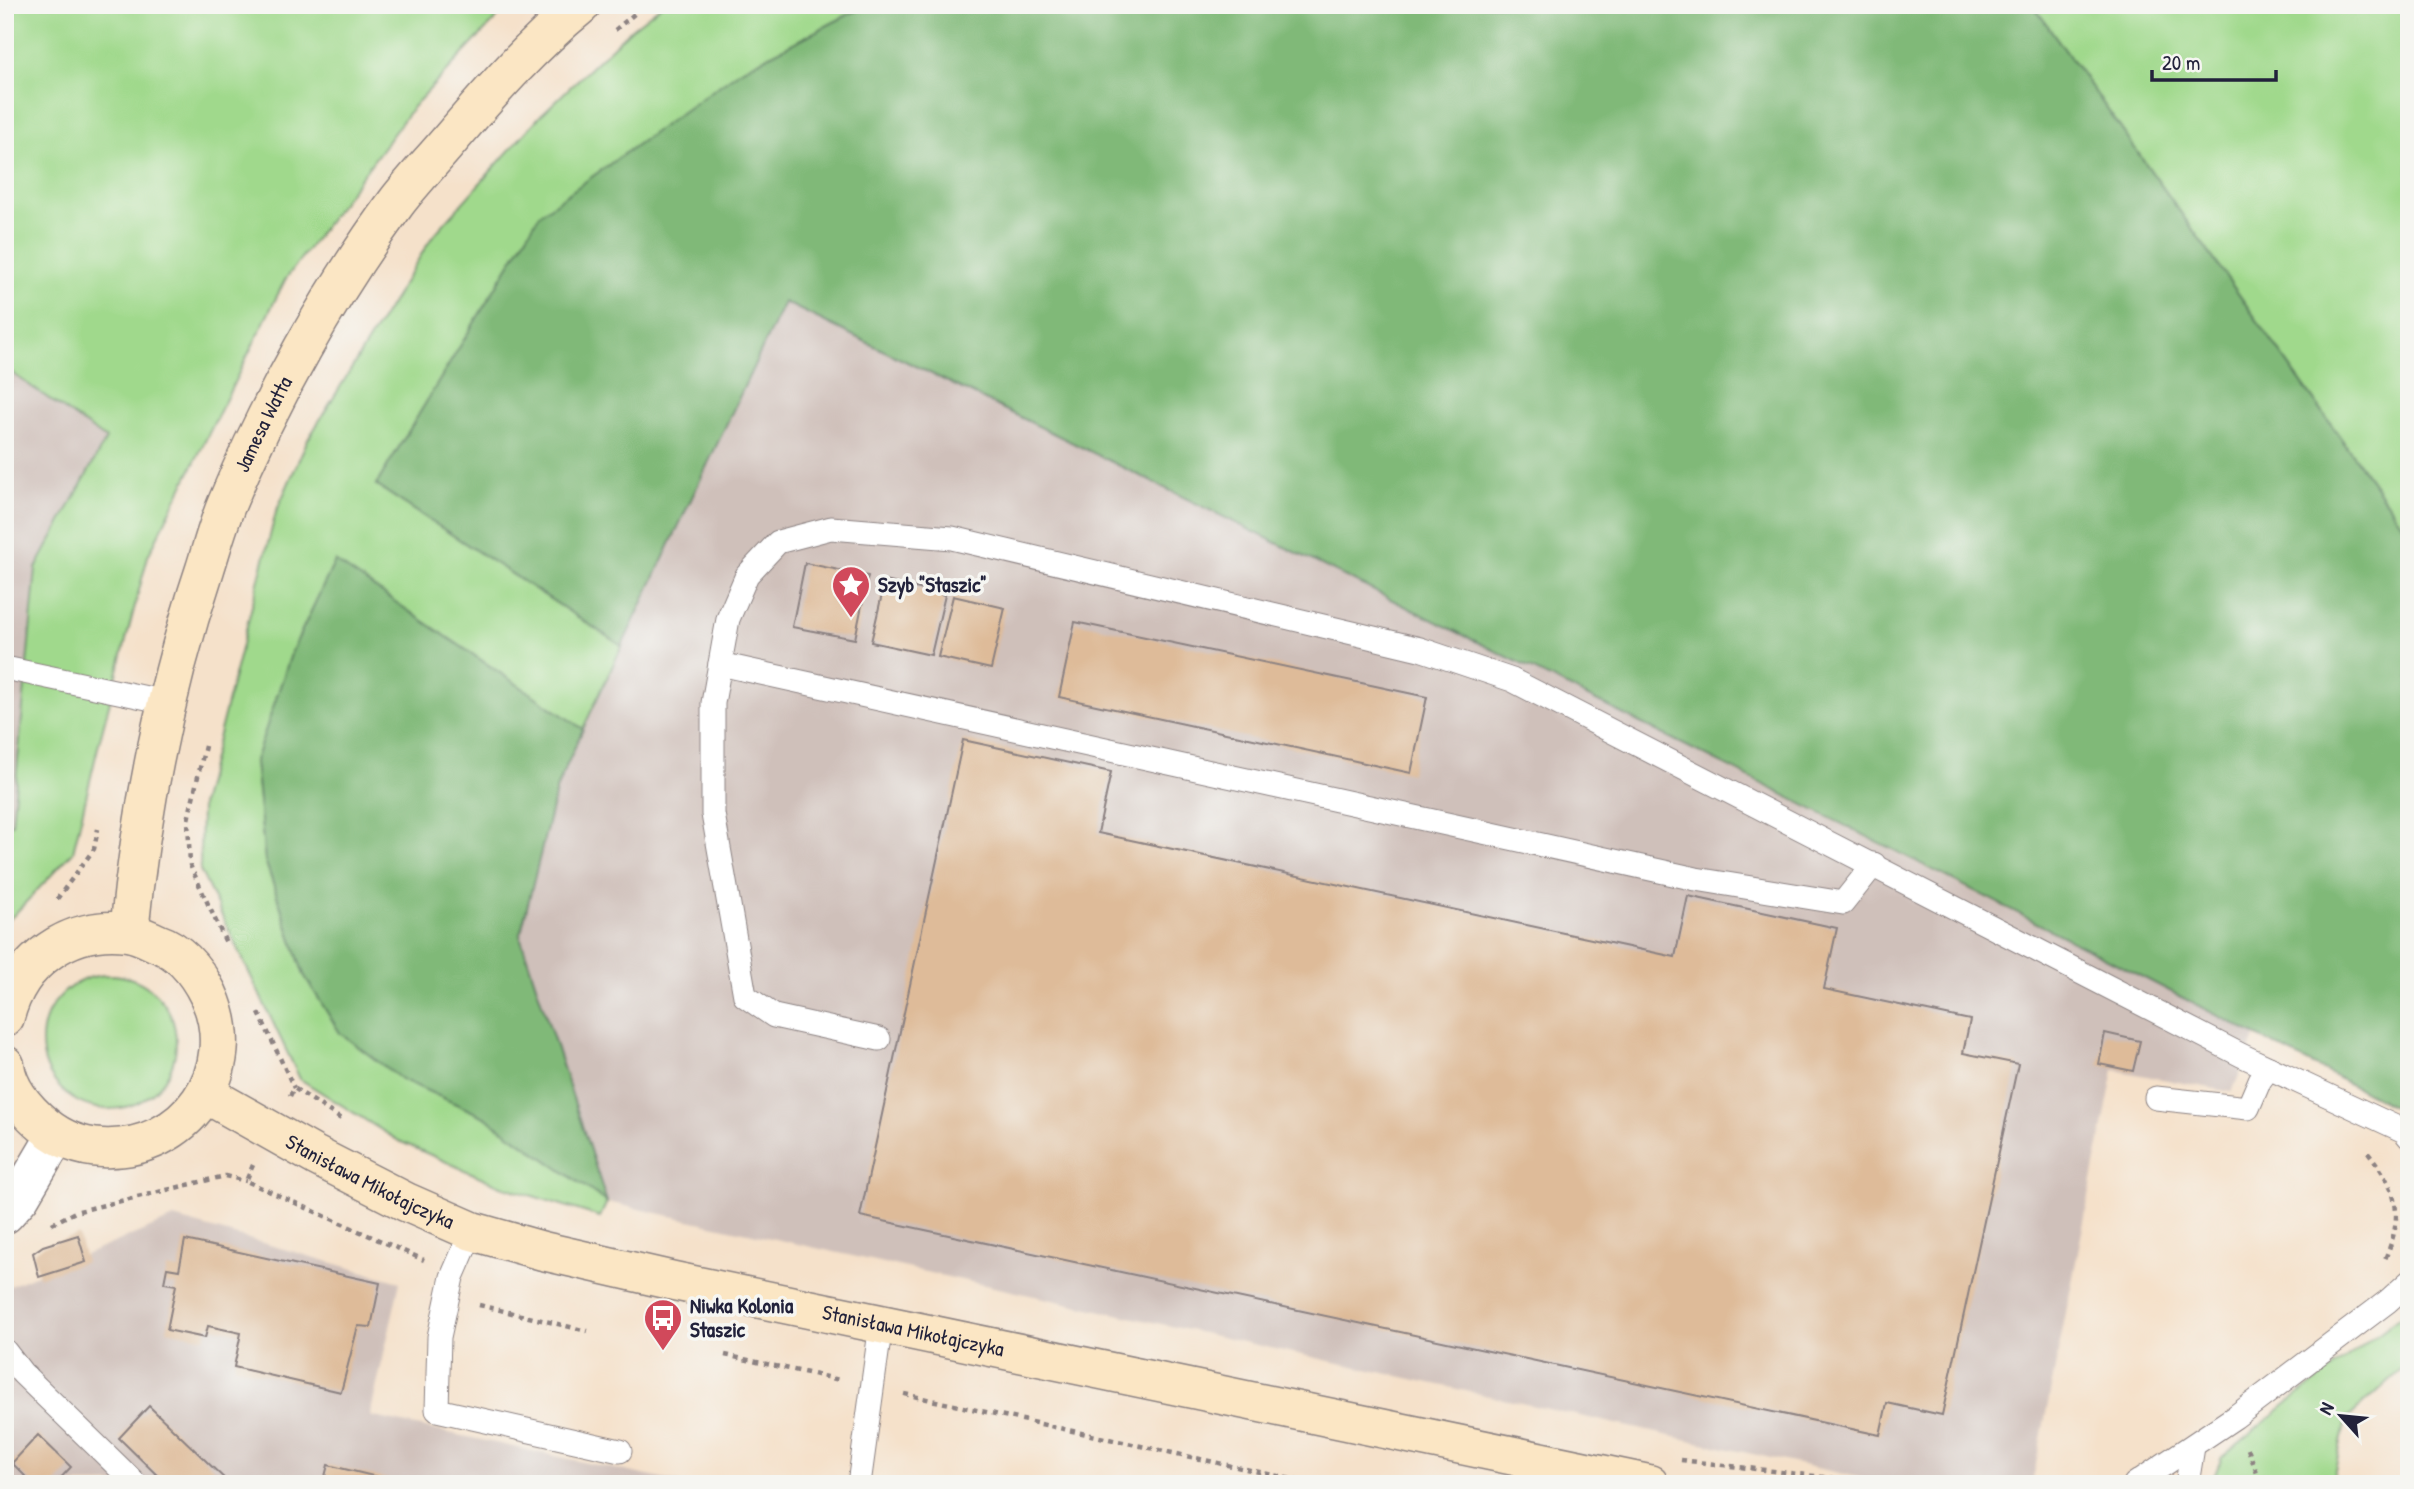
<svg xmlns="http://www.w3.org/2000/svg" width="2414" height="1489" font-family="'Patrick Hand',sans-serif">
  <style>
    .industrial { fill: #cfc0ba }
    .green { fill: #a0d98c; stroke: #617e64; stroke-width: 2 }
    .forest { fill: #80b978; stroke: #516e5a; stroke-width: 2 }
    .building { fill: #debb99 }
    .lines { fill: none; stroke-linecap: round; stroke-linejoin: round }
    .lane-casing { stroke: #8c8282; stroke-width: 25 }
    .street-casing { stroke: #8c8282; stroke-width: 41 }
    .secondary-casing { stroke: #8c8282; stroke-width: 41 }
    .path { stroke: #8c8282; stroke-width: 4.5; stroke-dasharray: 5 5; stroke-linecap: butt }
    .lane { stroke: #fff; stroke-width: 23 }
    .street { stroke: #fff; stroke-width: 38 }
    .secondary { stroke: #fbe6c4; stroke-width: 38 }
    .labels { text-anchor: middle; stroke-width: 7; stroke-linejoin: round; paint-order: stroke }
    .street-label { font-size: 21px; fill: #22223b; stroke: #f6f6f2 }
    .poi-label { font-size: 21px; font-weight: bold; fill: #22223b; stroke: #f6f6f2; text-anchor: start }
  </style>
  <rect width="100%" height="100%" fill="#f6f6f2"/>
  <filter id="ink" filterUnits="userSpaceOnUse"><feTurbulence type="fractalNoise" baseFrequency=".0143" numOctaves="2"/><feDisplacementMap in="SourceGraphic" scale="14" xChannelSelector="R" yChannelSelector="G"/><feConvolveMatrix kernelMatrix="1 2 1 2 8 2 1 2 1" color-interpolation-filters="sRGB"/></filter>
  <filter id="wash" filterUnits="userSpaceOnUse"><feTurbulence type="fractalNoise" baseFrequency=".00686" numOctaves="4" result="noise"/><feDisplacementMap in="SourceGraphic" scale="28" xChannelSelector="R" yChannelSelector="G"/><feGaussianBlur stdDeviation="1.57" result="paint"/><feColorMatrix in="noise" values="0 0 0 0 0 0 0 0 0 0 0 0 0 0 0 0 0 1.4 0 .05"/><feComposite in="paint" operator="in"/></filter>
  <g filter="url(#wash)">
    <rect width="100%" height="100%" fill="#f5e1ca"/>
    <!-- industrial -->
    <g class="industrial">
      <polygon points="783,302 1422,614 2256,1035 2232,1092 2114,1070 2032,1484 1889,1484 607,1202 520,936 557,787"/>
      <polygon points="5,368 106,438 36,568 12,824 5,823"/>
      <polygon points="174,1218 400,1282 370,1416 685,1484 5,1484 5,1288"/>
    </g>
    <!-- green -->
    <g class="green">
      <polygon points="5,5 509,5 413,107 285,280 148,556 99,743 73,852 13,916 5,921 5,823 12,824 36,568 106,439 5,368"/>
      <polygon points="662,5 867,5 741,70 376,485 622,646 583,729 335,562 255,760 265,860 304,975 401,1079 485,1117 607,1202 600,1217 501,1186 399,1141 300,1079 200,870 201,805 276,512 307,441 432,237 540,116 630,30"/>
      <polygon points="2033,5 2409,5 2409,534"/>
      <circle cx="109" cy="1042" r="67"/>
      <polygon points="2409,1310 2409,1363 2346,1420 2332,1484 2211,1484 2222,1457 2289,1402"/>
    </g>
    <!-- forest -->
    <g class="forest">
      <path d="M867,5h1166l376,529v581c-537,-281 -1081,-548 -1625,-813l-162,344 -246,-161 164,-271 201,-144z"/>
      <polygon points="335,561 583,729 557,787 520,936 607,1202 485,1117 401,1079 340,1033 304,975 265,860 255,761 292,651"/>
    </g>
    <g id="blocks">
      <!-- building -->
      <g class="building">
        <polygon points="805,563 868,576 855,639 792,627"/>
        <polygon points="885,581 945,595 931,655 871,642"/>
        <polygon points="953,596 1005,608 991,669 938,657"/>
        <polygon points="1075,622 1427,697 1411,773 1059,697"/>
        <polygon points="963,740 1111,772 1098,833 1675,957 1688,896 1837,928 1824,989 1970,1020 1963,1053 2018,1064 1942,1415 1887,1403 1880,1435 860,1216"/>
        <polygon points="2105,1033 2140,1041 2133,1071 2099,1064"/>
        <polygon points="78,1235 86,1262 39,1277 33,1253 43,1246"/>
        <polygon points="185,1240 380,1283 371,1327 358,1326 341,1392 234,1367 241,1333 208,1326 205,1338 167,1330 176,1285 164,1283 167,1268 179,1270"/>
        <polygon points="149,1406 230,1484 166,1484 119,1438"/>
        <polygon points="38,1435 71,1467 55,1484 33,1484 12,1463"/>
        <polygon points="328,1465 402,1483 401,1484 323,1484"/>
      </g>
    </g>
  </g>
  <g filter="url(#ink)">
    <use href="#blocks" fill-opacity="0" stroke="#8c8282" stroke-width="2"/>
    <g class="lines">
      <defs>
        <g id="lane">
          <polyline points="720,664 1696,879 1843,903 1874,864"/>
          <polyline points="5,668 166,702"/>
          <polyline points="879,1039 774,1016 745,996 713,814 713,703 728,619 747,575 778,542 831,528 952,538 1420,649 1512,680 2241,1055 2404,1131 2409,1137"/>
          <polyline points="2156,1098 2248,1108 2260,1080 2269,1068"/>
          <polyline points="472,1231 452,1277 439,1337 437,1410 620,1451"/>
          <polyline points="5,1351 22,1373 136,1484"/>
          <polyline points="859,1484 881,1324"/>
          <polyline points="2135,1484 2235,1417 2388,1301 2409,1282"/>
          <polyline points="2187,1484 2193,1447"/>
        </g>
        <polyline id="street" points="5,1214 20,1197 56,1136"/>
        <g id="secondary">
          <path id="s1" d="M129,932c12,-123 37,-246 76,-363 7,-22 13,-45 22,-66 42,-101 104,-212 169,-300 16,-21 35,-41 52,-61 41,-48 84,-97 133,-137"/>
          <path d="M5,1017c14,-56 64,-92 122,-85 10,1 21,7 30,11 23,8 40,29 51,51 36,76 -22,158 -106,154 -21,-1 -41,-9 -57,-22 -19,-16 -37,-36 -40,-61"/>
          <path id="s2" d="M206,1094l110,62 90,46 66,29 71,20 131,30 975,203"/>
        </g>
      </defs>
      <!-- lane casing -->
      <use href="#lane" class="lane-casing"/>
      <!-- street casing -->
      <use href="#street" class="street-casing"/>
      <!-- secondary casing -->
      <use href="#secondary" class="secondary-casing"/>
      <!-- path -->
      <g class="path">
        <polyline points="615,30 645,5"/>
        <polyline points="205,746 188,820 190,865 227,945"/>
        <polyline points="57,899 94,849 98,829"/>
        <polyline points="259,1013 294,1088"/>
        <polyline points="290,1096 294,1088 344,1121"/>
        <path d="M2368,1152c29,38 37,61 17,107"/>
        <polyline points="253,1165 246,1181 424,1260"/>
        <polyline points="52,1224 75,1212 225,1176 246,1181"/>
        <polyline points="479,1305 587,1331"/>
        <polyline points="725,1355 840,1380"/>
        <polyline points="904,1394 1314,1484"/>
        <polyline points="2248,1449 2261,1484"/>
        <polyline points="1681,1460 1840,1479 1863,1484"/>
      </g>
      <!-- lane -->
      <use href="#lane" class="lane"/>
      <!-- street -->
      <use href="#street" class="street"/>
      <!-- secondary -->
      <use href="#secondary" class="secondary"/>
    </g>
  </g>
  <!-- icons -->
  <defs>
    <symbol id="sight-pin" viewBox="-11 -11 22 30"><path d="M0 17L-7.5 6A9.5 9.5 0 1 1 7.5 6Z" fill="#d1495b" stroke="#f6f6f2"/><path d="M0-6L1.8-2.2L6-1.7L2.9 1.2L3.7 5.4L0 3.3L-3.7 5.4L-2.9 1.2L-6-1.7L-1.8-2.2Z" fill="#fff"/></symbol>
    <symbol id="bus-pin" viewBox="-11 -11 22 30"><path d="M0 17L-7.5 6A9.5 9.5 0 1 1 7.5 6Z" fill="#d1495b" stroke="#f6f6f2"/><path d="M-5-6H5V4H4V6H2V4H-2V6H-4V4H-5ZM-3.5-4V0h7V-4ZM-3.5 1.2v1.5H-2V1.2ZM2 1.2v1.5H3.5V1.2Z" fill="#fff"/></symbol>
  </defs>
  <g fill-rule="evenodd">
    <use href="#sight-pin" x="829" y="563" width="44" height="60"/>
    <use href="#bus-pin" x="641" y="1296" width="44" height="60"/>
  </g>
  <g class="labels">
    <!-- street labels -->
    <g class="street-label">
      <text dy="7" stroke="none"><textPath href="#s1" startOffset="528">Jamesa Watta</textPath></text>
      <text dy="7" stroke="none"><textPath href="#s2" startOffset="186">Stanisława Mikołajczyka</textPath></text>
      <text dy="7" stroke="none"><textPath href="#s2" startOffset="752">Stanisława Mikołajczyka</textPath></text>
    </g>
    <!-- poi labels -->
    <g class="poi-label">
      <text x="878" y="592">Szyb "Staszic"</text>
      <text x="690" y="1313">Niwka Kolonia<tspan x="690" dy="24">Staszic</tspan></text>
    </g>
  </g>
  <!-- margin -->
  <rect width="2414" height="1489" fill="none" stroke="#f6f6f2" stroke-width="28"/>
  <!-- north arrow -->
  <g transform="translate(2341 1416) rotate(297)" stroke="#f6f6f2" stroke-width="5" paint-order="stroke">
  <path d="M0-5L12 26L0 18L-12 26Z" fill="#22223b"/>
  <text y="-10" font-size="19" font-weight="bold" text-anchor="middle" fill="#22223b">N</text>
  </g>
  <!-- scale -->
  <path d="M2152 70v10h124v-10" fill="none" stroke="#22223b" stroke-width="3.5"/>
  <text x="2162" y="70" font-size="21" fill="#22223b" stroke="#f6f6f2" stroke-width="5" paint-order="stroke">20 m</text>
</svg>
